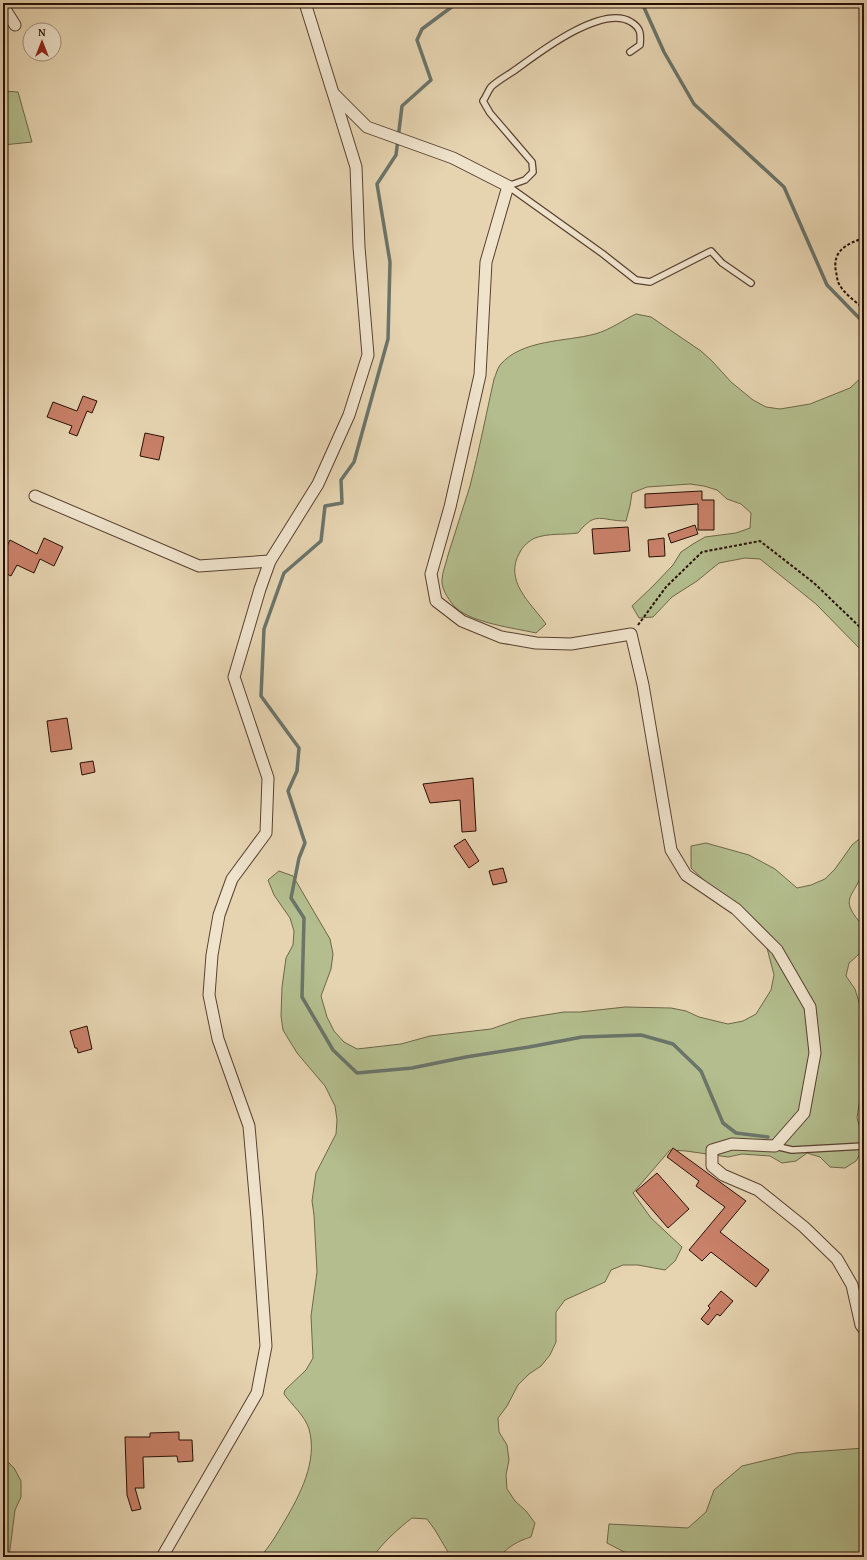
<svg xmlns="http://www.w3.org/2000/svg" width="867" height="1560" font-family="'Gentium Book Plus',serif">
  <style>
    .green { fill: #b3bd8d; stroke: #6e6649 }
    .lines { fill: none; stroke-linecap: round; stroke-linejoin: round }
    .stream { stroke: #6a746a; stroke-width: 3.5 }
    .building { fill: #c98169; stroke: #290e05 }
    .lane-casing { stroke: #584030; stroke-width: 8 }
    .street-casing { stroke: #584030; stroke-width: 13 }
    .path { stroke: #290e05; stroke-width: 2; stroke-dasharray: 3 2; stroke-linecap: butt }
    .lane { stroke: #efe3cc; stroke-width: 5.5 }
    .street { stroke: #efe3cc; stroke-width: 11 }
  </style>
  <rect width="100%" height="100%" fill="#e6d4b1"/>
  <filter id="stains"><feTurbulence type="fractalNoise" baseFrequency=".005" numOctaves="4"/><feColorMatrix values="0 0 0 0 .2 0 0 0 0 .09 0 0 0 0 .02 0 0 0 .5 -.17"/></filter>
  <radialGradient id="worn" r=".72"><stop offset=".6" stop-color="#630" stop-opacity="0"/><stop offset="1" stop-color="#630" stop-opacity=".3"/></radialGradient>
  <!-- green -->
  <g class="green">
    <polygon points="3,91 18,92 32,142 3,145"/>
    <path d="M636,314l15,3 50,34 11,10 19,21 22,18 13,7 14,2 30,-5 40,-16 14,-13v278l-48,-49 -56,-45 -15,-1 -26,5 -22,18 -25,16 -19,20 -14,1 -7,-12 21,-20 20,-21 8,-13 12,-8 12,-7 31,-4 14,-5 1,-15 -10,-9 -14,-5 -10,-9 -13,-4 -14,-2 -43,3 -15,6 -2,13 -4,15c-25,0 -30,-11 -48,12 -14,2 -30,0 -43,5 -6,3 -12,8 -15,14 -17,29 11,51 26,72l-10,9c-22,-5 -63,-10 -80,-25 -6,-6 -14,-18 -14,-26 0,-11 4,-17 6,-27 7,-23 15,-46 22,-69 9,-35 16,-71 24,-107 2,-4 3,-10 6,-14 22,-26 65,-23 95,-31 15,-4 28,-14 41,-20z"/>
    <path d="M864,835c0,9 3,29 -1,37 -11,28 -25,26 1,55 0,21 2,22 -15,36l-3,13 9,13 9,30v72l-5,13 -2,14 5,16 1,15 -7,12 -11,7 -15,-1 -10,-10 -13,-4 -11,8 -14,2 -12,-7 -28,-2 -14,3 -42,-6 -16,-1 -37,43 18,25 31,29 -7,14 -10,9 -27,-5h-15l-12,5 -6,12 -40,18 -9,12v30l-6,13 -9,11 -12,8 -11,11 -11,21 -9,12 1,14 8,13 2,15 -3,15 1,14 8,12 11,10 9,12 -4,14c-13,4 -22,9 -32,20h-48l-16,-27 -8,-11 -15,-1c-14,11 -29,24 -39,39h-113c10,-11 17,-23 24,-35 16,-27 34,-61 25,-93 -4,-13 -17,-24 -25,-35l1,-4 21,-20 7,-12 -2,-42 6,-44 -3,-57 -2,-14 4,-28 20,-39 1,-14 -2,-14 -10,-20 -28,-33 -14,-23 -2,-14 1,-29 4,-29 7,-13 1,-14 -4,-13 -16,-23 -6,-15 11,-9 14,5 37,63 3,15 -2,15 -10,27 6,21 7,14 10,11 13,7 44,-5 29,-8 61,-7 29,-10 44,-7h16l45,-5 46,1 15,3 13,6 29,7 15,-3 13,-7 15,-24 3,-15 -7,-27 -57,-62 -19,-18v-22l15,-3 43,12 26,14 22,19 14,-3 14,-6 10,-10 17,-24z"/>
    <polygon points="864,1448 864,1549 860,1552 860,1557 630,1557 628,1554 607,1543 609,1524 688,1528 706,1512 714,1490 742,1466 796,1453"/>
    <polygon points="3,1457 14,1468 21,1481 21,1497 15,1510 9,1557 3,1557"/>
  </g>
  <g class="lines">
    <!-- stream -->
    <g class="stream">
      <polyline points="457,3 422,29 417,40 431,80 402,106 396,155 377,184 390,262 388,339 354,462 341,480 342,503 325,506 321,541 284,573 264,629 261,696 299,748 297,771 288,791 305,843 299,858 291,898 304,918 302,997 333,1050 357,1073 412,1068 466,1057 529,1047 582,1037 641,1035 673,1044 701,1071 723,1123 736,1133 768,1137"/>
      <polyline points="642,3 664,52 694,104 784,187 827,285 864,323"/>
    </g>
  </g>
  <!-- building -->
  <g class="building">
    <polygon points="83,396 97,401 92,413 87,411 77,436 69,433 72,426 47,417 53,402 77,411"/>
    <polygon points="145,433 164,437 159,460 140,456"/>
    <polygon points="702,491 702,500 714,500 714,530 698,530 698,504 645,508 645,494"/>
    <polygon points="695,525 698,534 671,543 668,534"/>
    <polygon points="628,527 630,551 594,554 592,529"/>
    <polygon points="44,538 63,547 54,566 40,559 34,573 17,565 11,576 3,572 3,554 10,540 37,554"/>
    <polygon points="664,538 665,556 649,557 648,540"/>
    <polygon points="67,718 72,749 51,752 47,721"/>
    <polygon points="93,761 95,772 82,775 80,763"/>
    <polygon points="473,778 476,831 462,832 460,800 430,803 423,784"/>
    <polygon points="465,839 479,861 469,868 454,846"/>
    <polygon points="503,868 507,882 493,885 489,871"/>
    <polygon points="87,1026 92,1049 78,1053 77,1048 75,1048 70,1031"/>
    <polygon points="673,1148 746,1201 720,1232 769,1270 756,1287 711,1252 702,1261 689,1250 725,1207 696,1186 699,1181 667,1157"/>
    <polygon points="657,1173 689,1209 668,1228 636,1191"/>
    <polygon points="721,1291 733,1301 720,1316 717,1314 708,1325 701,1319 710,1308 708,1306"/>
    <polygon points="179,1432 179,1440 192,1440 193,1461 178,1462 177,1456 143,1457 144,1488 135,1488 141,1509 132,1511 127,1495 125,1437 150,1437 150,1433"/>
  </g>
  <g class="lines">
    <defs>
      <g id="lane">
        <path d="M508,186l17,-6 8,-8 -1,-10 -42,-49 -7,-12c3,-4 5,-10 8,-14 7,-7 19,-13 27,-19 23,-17 85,-64 113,-46 10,6 10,12 9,23l-10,7"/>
        <polyline points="508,186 603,254 636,280 650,282 711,251 722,263 751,283"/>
        <polyline points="775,1146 792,1150 864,1146"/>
      </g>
      <g id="street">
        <polyline points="305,3 333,93 367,127 453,158 508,186 486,262 480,375 450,507 431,574 436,601 462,621 501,637 536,643 571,644 631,634 643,685 671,850 686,875 736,909 777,950 810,1007 815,1053 804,1113 775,1146 732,1144 712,1150 712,1166 723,1175 758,1190 804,1227 837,1259 852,1285 861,1325 864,1329"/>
        <polyline points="3,6 15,25"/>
        <polyline points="35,496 199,566 270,561"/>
        <polyline points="162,1557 257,1393 266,1346 257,1218 249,1126 218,1039 209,995 212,955 219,915 232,879 266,833 268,778 234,677 260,589 270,561 318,484 349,415 368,355 359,247 356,167 334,96"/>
      </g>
    </defs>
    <!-- lane casing -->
    <use href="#lane" class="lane-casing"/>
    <!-- street casing -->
    <use href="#street" class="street-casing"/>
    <!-- path -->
    <g class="path">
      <path d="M864,238c-18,6 -32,13 -28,34 1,3 1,7 2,10 5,11 17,19 26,27"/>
      <polyline points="638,625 666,587 702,552 760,541 814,583 864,631"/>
    </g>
    <!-- lane -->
    <use href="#lane" class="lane"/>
    <!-- street -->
    <use href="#street" class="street"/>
  </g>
  <!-- margin -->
  <rect width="867" height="1560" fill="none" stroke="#e6d4b1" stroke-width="16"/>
  <rect x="4" y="4" width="859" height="1552" fill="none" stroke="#290e05" stroke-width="2"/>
  <rect x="8" y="8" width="851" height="1544" fill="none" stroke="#290e05"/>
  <!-- north arrow -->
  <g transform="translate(42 42)"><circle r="19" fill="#efe3cc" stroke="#a08e7c"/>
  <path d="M0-3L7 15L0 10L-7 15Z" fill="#8f2418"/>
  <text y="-6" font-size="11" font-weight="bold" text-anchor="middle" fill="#290e05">N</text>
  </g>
  <rect width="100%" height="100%" filter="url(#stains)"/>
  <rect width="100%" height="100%" fill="url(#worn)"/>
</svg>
